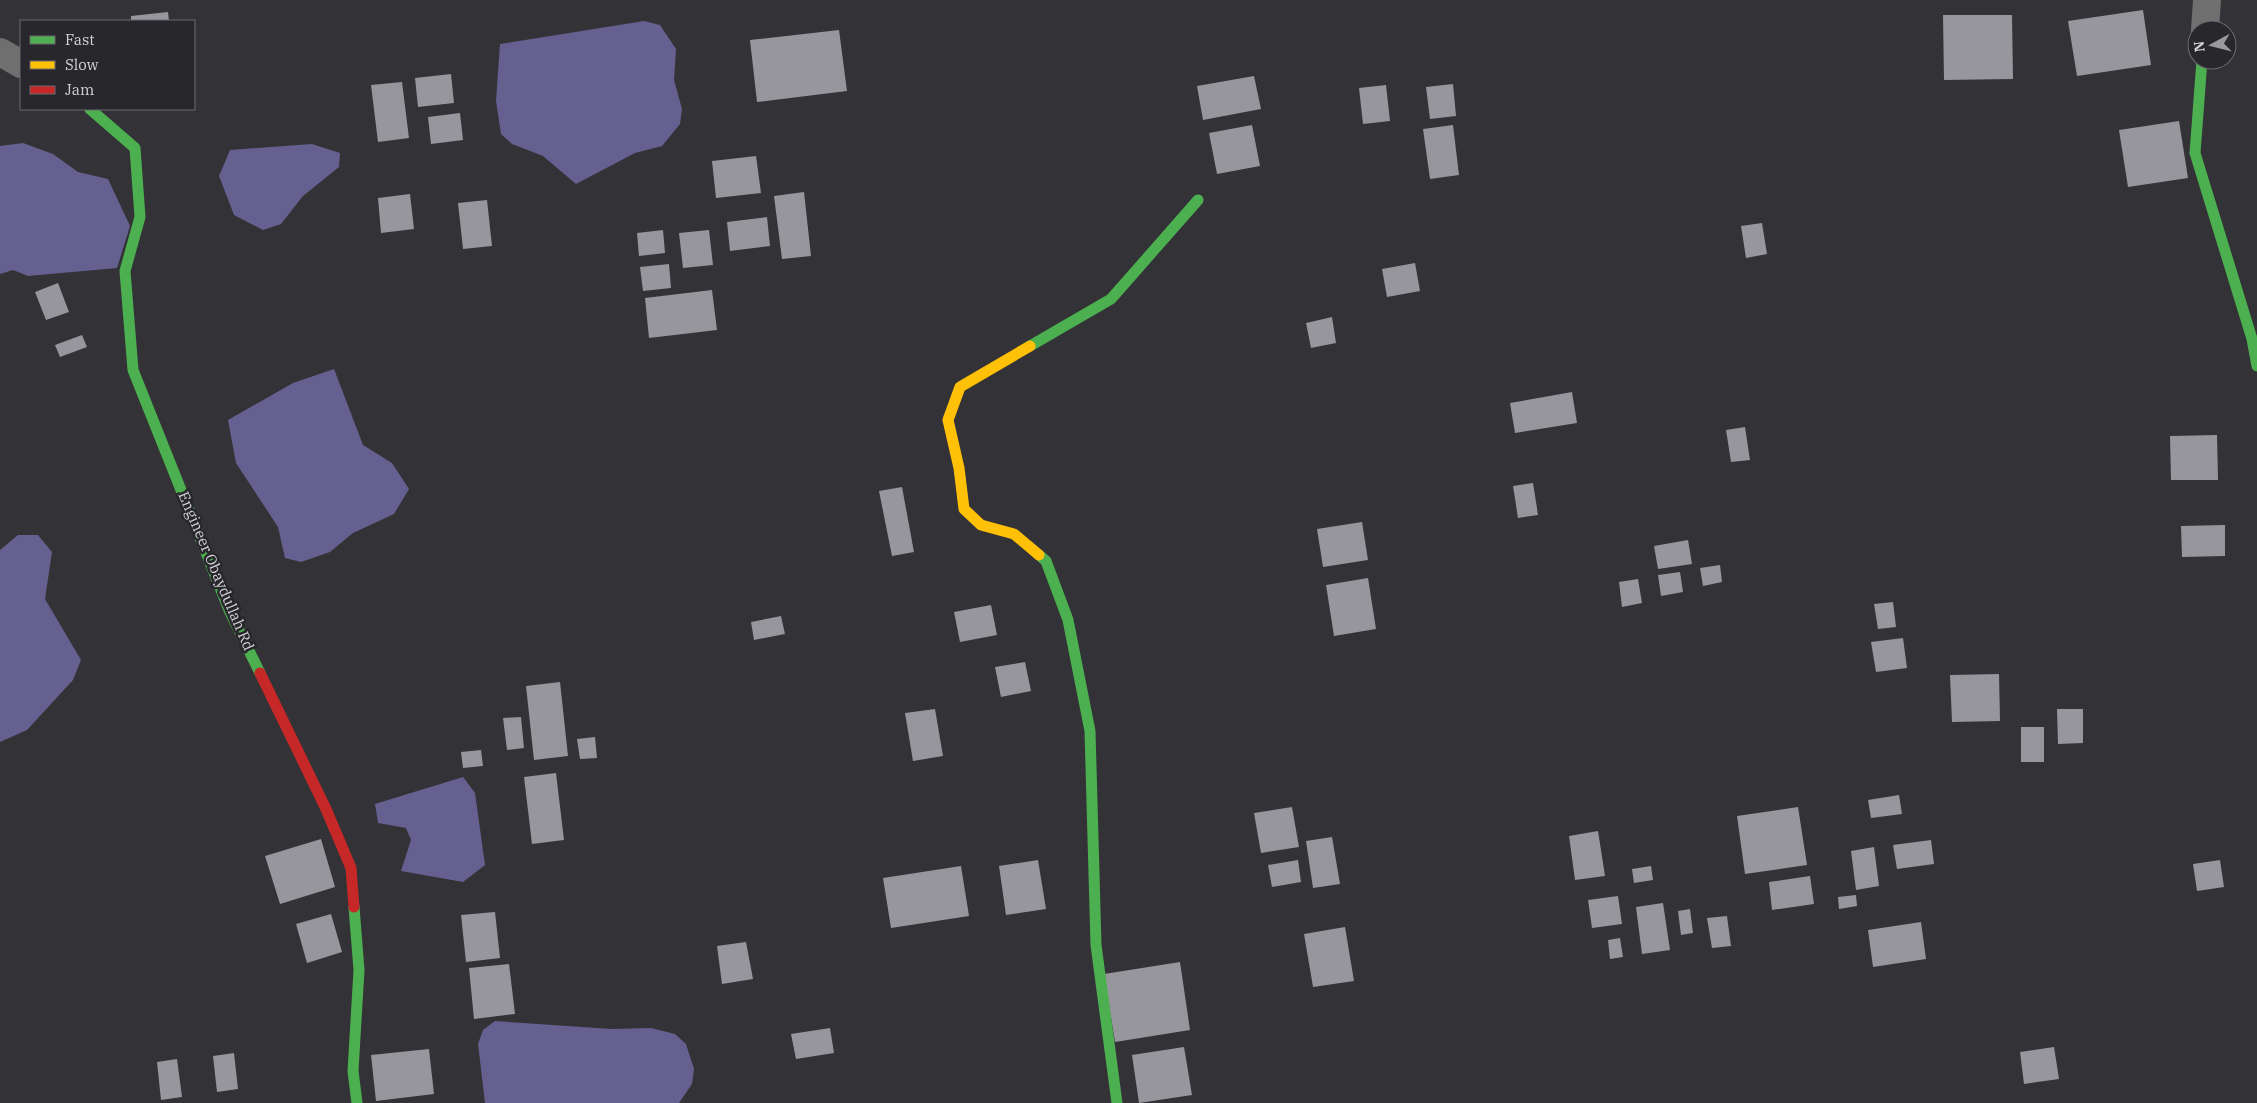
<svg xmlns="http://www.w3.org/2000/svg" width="2257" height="1103" font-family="'IBM Plex Serif',serif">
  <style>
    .water { fill: #666090 }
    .building { fill: #97969c }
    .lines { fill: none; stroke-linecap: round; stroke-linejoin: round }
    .street { stroke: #6f6f6f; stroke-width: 28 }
    .fast { stroke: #4caf50; stroke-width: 11 }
    .slow { stroke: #ffc107; stroke-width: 11 }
    .jam { stroke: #c62828; stroke-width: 11 }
    .labels { text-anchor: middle; stroke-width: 5; stroke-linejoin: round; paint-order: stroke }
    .street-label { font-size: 15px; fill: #d2d2d5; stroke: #28272c }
  </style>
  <rect width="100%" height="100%" fill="#333236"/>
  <!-- water -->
  <g class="water">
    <polygon points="644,21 660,25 676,49 674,80 682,109 680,124 662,146 635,153 576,184 543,156 512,144 501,134 496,101 500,44"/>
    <polygon points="23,143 53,154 78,172 108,179 130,226 117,268 28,276 13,270 0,274 0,146"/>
    <polygon points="312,144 340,153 339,167 303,196 281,224 263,230 234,215 219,176 230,150"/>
    <polygon points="334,369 363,445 392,463 409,489 394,514 353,533 330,552 301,562 285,558 278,527 236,463 228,420 293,383"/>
    <polygon points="18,535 38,535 52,552 45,599 81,660 73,680 27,730 0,742 0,550"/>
    <polygon points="463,777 475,793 485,865 463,882 401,871 411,840 406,828 378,823 375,804"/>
    <polygon points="495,1021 612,1029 651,1028 675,1034 686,1044 694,1069 692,1084 679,1103 485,1103 478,1044 483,1030"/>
  </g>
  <!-- building -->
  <g class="building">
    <polygon points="2143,10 2151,65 2077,76 2068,21"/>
    <polygon points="168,12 169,21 131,21 131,16"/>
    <polygon points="1943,15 2012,15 2013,79 1944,80"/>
    <polygon points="839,30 847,91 757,102 750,40"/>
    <polygon points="451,74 454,103 418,107 415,78"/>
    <polygon points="1254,76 1261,109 1203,120 1197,86"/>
    <polygon points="402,82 409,138 378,142 371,85"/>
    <polygon points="1453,84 1456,116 1430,119 1426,87"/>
    <polygon points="1386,85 1390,121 1363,124 1359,88"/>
    <polygon points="460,113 463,140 431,144 428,117"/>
    <polygon points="2179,121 2188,178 2128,187 2119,130"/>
    <polygon points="1252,125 1260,166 1217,174 1209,133"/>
    <polygon points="1453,125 1459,175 1430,179 1423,129"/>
    <polygon points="756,156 761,193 716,198 712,161"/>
    <polygon points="804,192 811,256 782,259 774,196"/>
    <polygon points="410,194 414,229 381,233 378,198"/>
    <polygon points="487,200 492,246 463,249 458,203"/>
    <polygon points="767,217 770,246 730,251 727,222"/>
    <polygon points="1762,223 1767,254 1746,258 1741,226"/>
    <polygon points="663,230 665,253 639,256 637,233"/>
    <polygon points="709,230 713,265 683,268 679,233"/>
    <polygon points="1415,263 1420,291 1387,297 1382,269"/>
    <polygon points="669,264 671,288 643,291 640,267"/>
    <polygon points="58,283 69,312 46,320 35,292"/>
    <polygon points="712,290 717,330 649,338 645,298"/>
    <polygon points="1332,317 1336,343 1311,348 1306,323"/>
    <polygon points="82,335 87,347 60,357 55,345"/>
    <polygon points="1572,392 1577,423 1515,433 1510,403"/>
    <polygon points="1745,427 1750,460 1731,462 1726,430"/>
    <polygon points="2217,435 2218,480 2171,480 2170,436"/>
    <polygon points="1533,483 1538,515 1518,518 1513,486"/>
    <polygon points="902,487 914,552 892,556 879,491"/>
    <polygon points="1362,522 1368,560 1323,567 1317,529"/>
    <polygon points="2225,525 2225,556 2182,557 2181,526"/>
    <polygon points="1688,540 1692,564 1658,569 1654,546"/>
    <polygon points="1720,565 1722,582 1703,586 1700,568"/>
    <polygon points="1680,572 1683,592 1661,596 1658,575"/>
    <polygon points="1368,578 1376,629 1334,636 1326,585"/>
    <polygon points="1638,579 1642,603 1622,607 1619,582"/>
    <polygon points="1893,602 1896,627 1878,629 1874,604"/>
    <polygon points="991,605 997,635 960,642 954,612"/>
    <polygon points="781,616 785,634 754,640 751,622"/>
    <polygon points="1903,638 1907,668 1876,672 1871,642"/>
    <polygon points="1025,662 1031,691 1001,697 995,667"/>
    <polygon points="1999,674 2000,721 1952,722 1950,675"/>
    <polygon points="560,682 568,756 534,760 526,686"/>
    <polygon points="935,709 943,756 913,761 905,713"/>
    <polygon points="2057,709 2083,709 2083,743 2058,744"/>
    <polygon points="521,717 524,748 507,750 503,718"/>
    <rect x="2021" y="727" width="23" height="35"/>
    <polygon points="595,737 597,758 580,759 577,739"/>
    <polygon points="481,750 483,766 463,768 461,752"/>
    <polygon points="556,773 564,840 532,844 524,777"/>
    <polygon points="1899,795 1902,814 1871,818 1868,800"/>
    <polygon points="1292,807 1299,847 1261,853 1254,813"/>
    <polygon points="1798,807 1807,865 1745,874 1737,816"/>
    <polygon points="1598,831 1605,876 1575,880 1569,836"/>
    <polygon points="1332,837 1340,884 1313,888 1306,841"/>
    <polygon points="321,839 335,887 280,904 265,856"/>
    <polygon points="1931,840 1934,864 1897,869 1893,845"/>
    <polygon points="1874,847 1879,886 1856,890 1851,851"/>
    <polygon points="1038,860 1046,909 1006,915 999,866"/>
    <polygon points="1298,860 1301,882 1272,887 1268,865"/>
    <polygon points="2220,860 2224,887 2197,891 2193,864"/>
    <polygon points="961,866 969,916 891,928 883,878"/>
    <polygon points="1651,866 1653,880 1634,883 1632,869"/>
    <polygon points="1810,876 1814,904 1772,910 1769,882"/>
    <polygon points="1856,895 1857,906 1839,909 1838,897"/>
    <polygon points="1618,896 1622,924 1592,928 1588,900"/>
    <polygon points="1663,903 1670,950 1642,954 1636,907"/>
    <polygon points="1690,909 1693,933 1681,935 1678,911"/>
    <polygon points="495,912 500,958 466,962 461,915"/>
    <polygon points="331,914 342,952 307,963 296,924"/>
    <polygon points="1727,916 1731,946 1712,948 1707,918"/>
    <polygon points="1921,922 1926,959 1873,967 1868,930"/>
    <polygon points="1345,927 1354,981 1313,987 1304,934"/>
    <polygon points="1620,938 1623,957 1610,959 1608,940"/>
    <polygon points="746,942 753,979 722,984 717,946"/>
    <polygon points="1180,962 1190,1030 1115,1042 1104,974"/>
    <polygon points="509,964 515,1014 474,1019 469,968"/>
    <polygon points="830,1028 834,1053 796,1059 791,1034"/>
    <polygon points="1184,1047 1192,1095 1139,1103 1132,1055"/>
    <polygon points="2054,1047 2059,1079 2024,1084 2020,1052"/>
    <polygon points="429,1049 434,1094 376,1101 371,1055"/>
    <polygon points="234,1053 238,1089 217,1092 213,1056"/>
    <polygon points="177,1059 182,1097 161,1100 157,1062"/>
  </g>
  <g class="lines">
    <!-- street -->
    <g class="street">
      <polyline points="2205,30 2207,0"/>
      <polyline points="0,52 21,64"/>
    </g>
    <!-- fast -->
    <g class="fast">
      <polyline points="2202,60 2195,153 2252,339 2257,366"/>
      <polyline points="90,109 135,148 140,217 125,271 133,370 229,610 260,673"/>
      <polyline points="1030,346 1111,299 1198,200"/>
      <polyline points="1039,555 1046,561 1068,620 1090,731 1096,945 1117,1103"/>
      <polyline points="354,907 359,970 353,1071 357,1103"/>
    </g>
    <!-- slow -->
    <polyline class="slow" points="1030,346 960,387 948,420 959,468 964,509 981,525 1014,534 1039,555"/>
    <!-- jam -->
    <polyline class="jam" points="260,673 326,809 351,868 354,907"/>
  </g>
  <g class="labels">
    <!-- street labels -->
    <g class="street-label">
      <text transform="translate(216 571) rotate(67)" y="5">Engineer Obaydullah Rd</text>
    </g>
  </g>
  <!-- legend -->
  <rect x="20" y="20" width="175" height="90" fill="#28272c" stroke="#6c6b70"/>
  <rect x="30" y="36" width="25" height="8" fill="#4caf50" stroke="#6c6b70"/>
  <text x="65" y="45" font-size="15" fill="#d2d2d5">Fast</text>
  <rect x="30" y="61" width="25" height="8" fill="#ffc107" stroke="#6c6b70"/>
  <text x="65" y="70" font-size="15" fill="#d2d2d5">Slow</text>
  <rect x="30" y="86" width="25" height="8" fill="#c62828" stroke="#6c6b70"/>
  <text x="65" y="95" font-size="15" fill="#d2d2d5">Jam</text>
  <!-- north arrow -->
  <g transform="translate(2212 45) rotate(263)"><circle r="24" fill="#28272c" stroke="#6c6b70"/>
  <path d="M0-4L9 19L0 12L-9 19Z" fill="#9a9a9d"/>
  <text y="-8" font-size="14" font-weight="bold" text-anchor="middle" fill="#d2d2d5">N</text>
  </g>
</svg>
